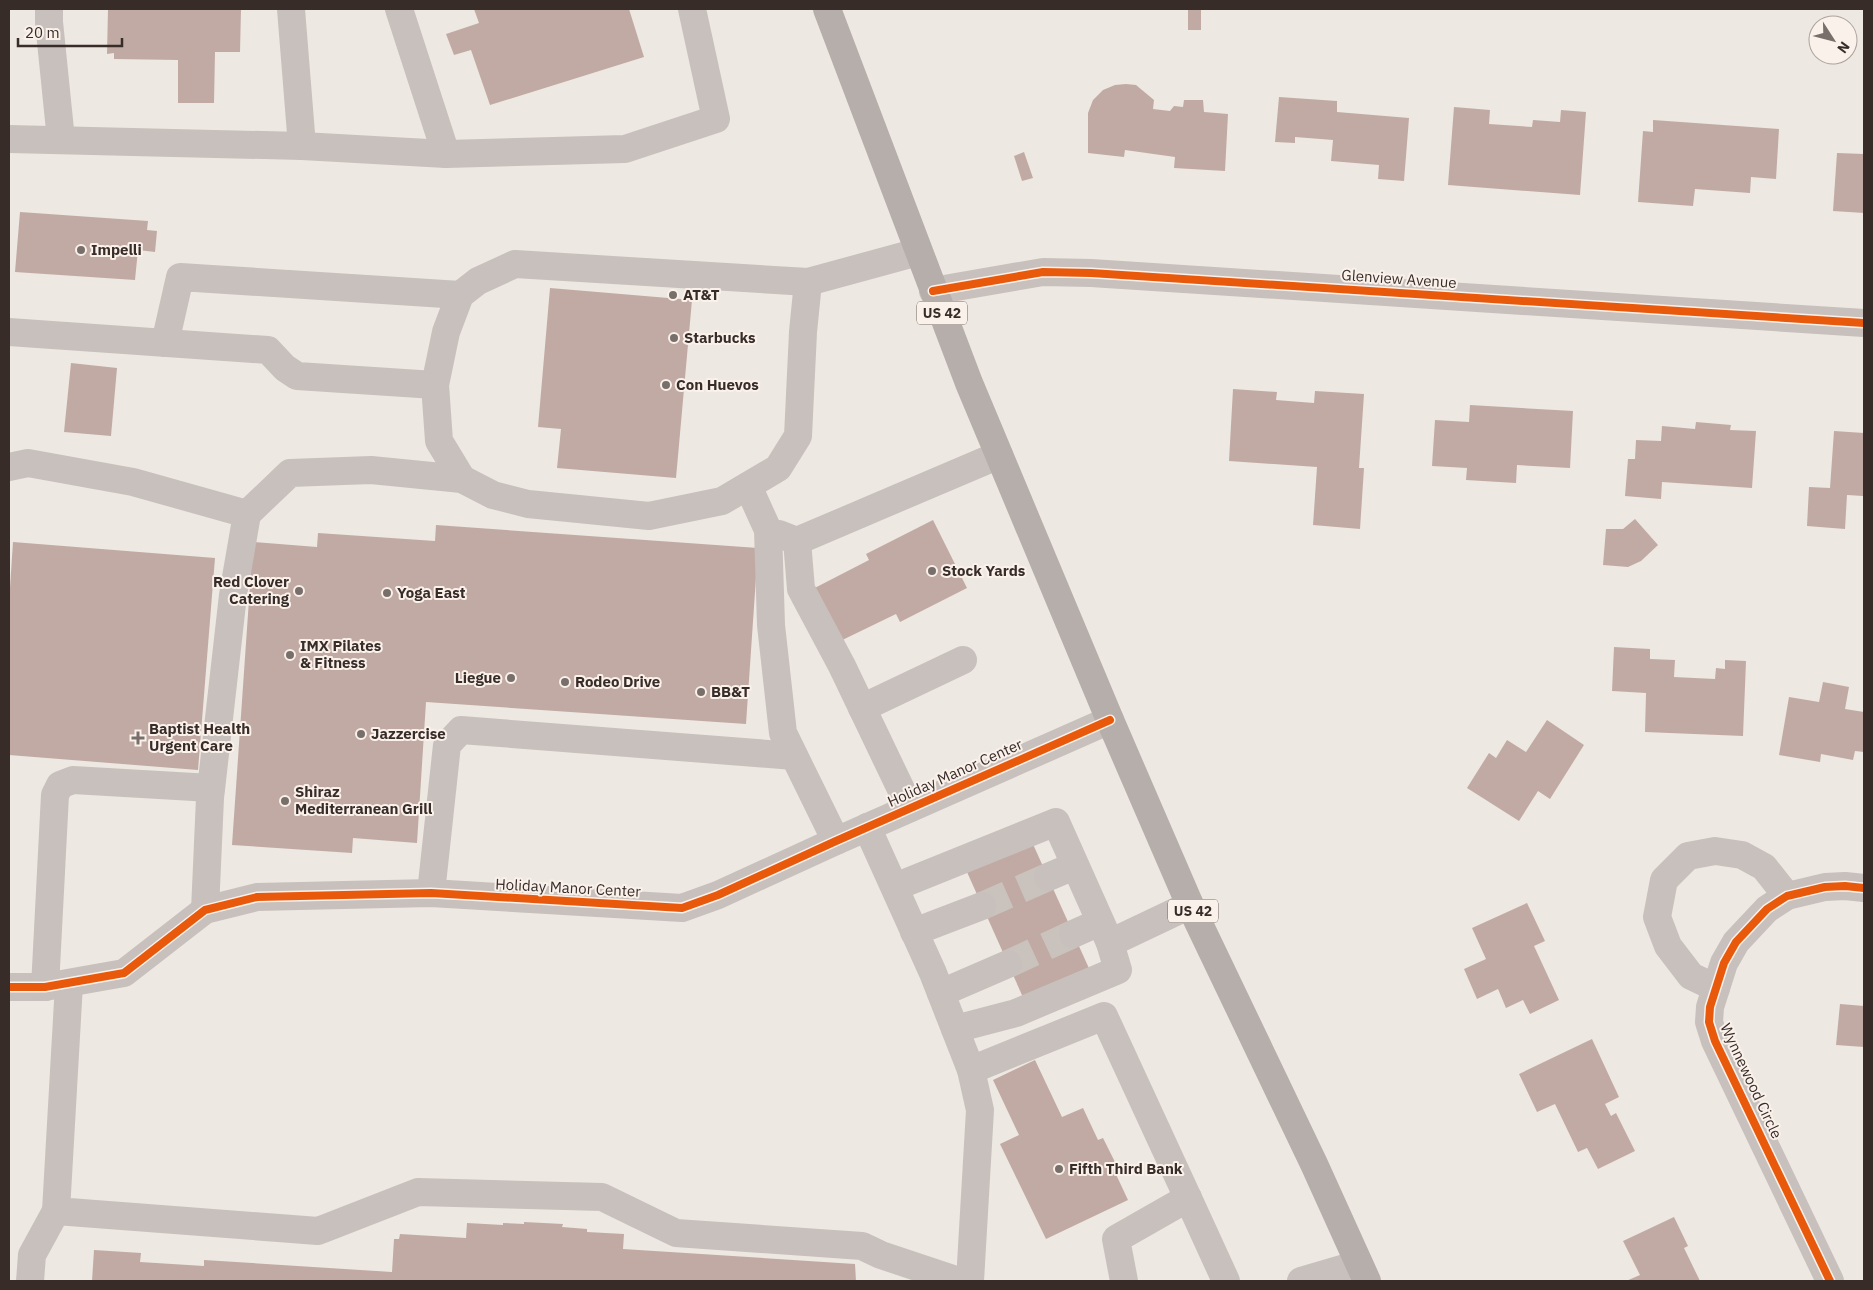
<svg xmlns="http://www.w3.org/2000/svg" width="1873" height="1290" font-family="'IBM Plex Sans',sans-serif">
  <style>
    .building { fill: #c1aaa4 }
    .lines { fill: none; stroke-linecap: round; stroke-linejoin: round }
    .minor-tunnel { stroke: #cac2bd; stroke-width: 28; stroke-dasharray: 28 14; stroke-linecap: butt }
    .minor { stroke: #c7c0bc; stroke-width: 28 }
    .major { stroke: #b6aeab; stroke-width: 28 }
    .cycleway-casing { stroke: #faf1eb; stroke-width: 11 }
    .cycleway { stroke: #e8590c; stroke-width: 8 }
    .poi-dot { fill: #786e6a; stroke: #faf1eb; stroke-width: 2 }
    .labels { text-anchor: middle; stroke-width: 4; stroke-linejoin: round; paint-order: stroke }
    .shield { fill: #faf1eb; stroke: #726763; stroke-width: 1 }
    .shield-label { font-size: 14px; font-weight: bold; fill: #382c29 }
    .poi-label { font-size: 15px; font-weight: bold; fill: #382c29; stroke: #faf1eb; text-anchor: start }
    .street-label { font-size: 15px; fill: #382c29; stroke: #faf1eb }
  </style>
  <rect width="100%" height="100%" fill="#eee8e2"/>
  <!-- building -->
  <g class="building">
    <polygon points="108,9 241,9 240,52 215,52 214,103 178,103 178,60 114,59 114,53 107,54"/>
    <polygon points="474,9 629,9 644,57 490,105 471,50 454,55 446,34 479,23"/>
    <rect x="1188" y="9" width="13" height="21"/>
    <polygon points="1126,84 1136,85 1154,100 1153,109 1170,111 1174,106 1183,107 1184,100 1203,100 1204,112 1228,114 1225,171 1174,168 1175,157 1125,150 1124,157 1088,153 1088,113 1093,100 1103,90 1115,85"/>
    <polygon points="1279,97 1337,101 1337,112 1409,118 1404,181 1378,179 1379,165 1331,161 1333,140 1295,137 1295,143 1275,142"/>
    <polygon points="1454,107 1490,110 1489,124 1532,127 1533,120 1560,122 1561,110 1586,112 1580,195 1448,185"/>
    <polygon points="1653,120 1779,129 1776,179 1751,177 1750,193 1695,189 1693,206 1638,202 1643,131 1653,132"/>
    <polygon points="1024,152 1033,178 1022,181 1014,156"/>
    <polygon points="1837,153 1864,154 1864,213 1833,211"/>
    <polygon points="20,212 148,221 147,230 157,231 155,252 138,250 135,280 15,272"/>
    <polygon points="550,288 692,300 676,478 557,468 561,429 538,427"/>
    <polygon points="71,363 117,368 111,436 64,432"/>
    <polygon points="1233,389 1277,392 1276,400 1314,403 1315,391 1364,394 1359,468 1364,468 1360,529 1313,525 1317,467 1229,461"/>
    <polygon points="1470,405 1573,411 1570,468 1517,465 1516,483 1466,480 1467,468 1432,466 1435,420 1469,422"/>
    <polygon points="1696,422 1731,425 1730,430 1756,431 1752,488 1662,482 1661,499 1625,496 1628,459 1635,459 1636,440 1661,441 1662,426 1695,429"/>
    <polygon points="1834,431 1864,433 1863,496 1847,495 1845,529 1807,526 1809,487 1830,488"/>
    <polygon points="1635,519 1658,545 1641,561 1628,567 1603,565 1606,529 1623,529"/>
    <polygon points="933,520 967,588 900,622 896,614 832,645 805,593 869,560 866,554"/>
    <polygon points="436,525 758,548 746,724 426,702 417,843 353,838 352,853 232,845 253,542 317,547 318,533 435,541"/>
    <polygon points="13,542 215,558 198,770 9,755 9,603"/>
    <polygon points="1614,647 1650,649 1650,659 1675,660 1674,677 1715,679 1716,668 1725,669 1725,660 1746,661 1743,736 1645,732 1646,693 1612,691"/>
    <polygon points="1823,682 1849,687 1845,709 1864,712 1864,752 1855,751 1853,760 1821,754 1820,762 1779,755 1789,697 1819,702"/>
    <polygon points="1547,720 1584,745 1550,799 1538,791 1519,821 1467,788 1489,753 1496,758 1507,740 1526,752"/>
    <polygon points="1032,842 1092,975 1026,1004 967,872"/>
    <polygon points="1527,903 1545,941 1534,946 1559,1000 1530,1014 1523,1000 1506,1008 1498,989 1477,999 1464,969 1486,959 1472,928"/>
    <polygon points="1840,1004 1864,1006 1864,1047 1836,1045"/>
    <polygon points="1592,1039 1619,1097 1605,1104 1611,1116 1616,1113 1635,1151 1598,1169 1587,1148 1578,1152 1555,1104 1537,1112 1519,1074"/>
    <polygon points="1035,1060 1062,1117 1083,1108 1098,1140 1103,1138 1117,1166 1113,1168 1128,1200 1046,1239 1000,1144 1019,1135 993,1080"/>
    <polygon points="1674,1217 1688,1246 1684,1248 1700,1281 1626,1281 1640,1275 1623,1241"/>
    <polygon points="524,1222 563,1224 562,1227 587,1229 587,1232 624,1234 623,1249 855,1264 856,1281 92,1281 94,1250 141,1253 140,1262 204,1266 204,1260 392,1272 394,1239 399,1239 400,1234 466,1238 467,1223 503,1225 503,1223 524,1224"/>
  </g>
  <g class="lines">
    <!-- minor-tunnel -->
    <g class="minor-tunnel">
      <polyline points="982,906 1048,877"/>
      <polyline points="1008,964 1073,934"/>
    </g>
    <!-- minor -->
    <g class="minor">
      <polyline points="49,9 49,22 61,140"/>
      <polyline points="291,9 302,146"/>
      <polyline points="399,9 446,154"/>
      <polyline points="9,139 302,146 446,154 625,149 716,119 692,9"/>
      <polyline points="933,291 1043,272 1091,273 1864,323"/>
      <polyline points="9,332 268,350 285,368 297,376 435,385 439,441 462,479"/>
      <polyline points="165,343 180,277 460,295"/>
      <polyline points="435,385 446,332 460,295 478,281 515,264 808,282 918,252"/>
      <polyline points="9,467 28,463 133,482 247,514"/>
      <polyline points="748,486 768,530 771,625 783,733 836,841"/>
      <polyline points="779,534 797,541 999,455"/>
      <polyline points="797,541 801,589 842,666 910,808"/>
      <polyline points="862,708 963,660"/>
      <polyline points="867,827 933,973 971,1070 980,1110 970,1281"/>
      <polyline points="1048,877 1074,866"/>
      <polyline points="895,887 1056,822 1110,943 1118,970 1016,1013 955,1029"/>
      <polyline points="431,893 447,745 461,730 794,756"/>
      <polyline points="205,910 210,798 233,595 247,514 290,473 371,470 462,479 493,495 528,504 649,516 722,501 778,468 798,436 803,332 808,282"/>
      <polyline points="914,932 982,906"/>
      <polyline points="1073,934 1100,922"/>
      <polyline points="1110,943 1190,905"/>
      <polyline points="69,984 56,1211 318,1231 418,1192 602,1197 676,1233 862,1246 881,1255 959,1281"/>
      <polyline points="9,987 45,987 124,973 205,910 257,897 431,893 682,908 718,895 836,841 1110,720"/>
      <polyline points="45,987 55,795 60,785 73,780 211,788"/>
      <polyline points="1716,988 1691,976 1668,946 1657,917 1664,880 1688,856 1715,851 1742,855 1764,867 1787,896"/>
      <polyline points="941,993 1008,964"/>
      <polyline points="971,1070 1104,1016 1188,1198"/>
      <polyline points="30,1281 32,1255 56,1211"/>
      <polyline points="1124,1281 1116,1239 1188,1198 1226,1281"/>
      <polyline points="1301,1281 1359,1264"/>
      <polyline points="1830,1281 1715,1041 1709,1022 1710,1007 1724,963 1736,942 1767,909 1787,896 1825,887 1845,886 1864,888"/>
    </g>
    <!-- major -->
    <polyline class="major" points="827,9 969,383 1110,720 1190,905 1314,1164 1367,1281"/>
    <defs>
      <g id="cycleway">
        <polyline points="933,291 1043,272 1091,273 1864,323"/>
        <polyline points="9,987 45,987 124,973 205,910 257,897 431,893 682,908 718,895 836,841 1110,720"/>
        <polyline points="1830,1281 1715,1041 1709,1022 1710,1007 1724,963 1736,942 1767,909 1787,896 1825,887 1845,886 1864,888"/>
      </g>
    </defs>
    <!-- cycleway casing -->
    <use href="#cycleway" class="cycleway-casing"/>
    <!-- cycleway -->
    <use href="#cycleway" class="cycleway"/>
  </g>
  <!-- markers -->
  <g class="poi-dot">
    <circle cx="81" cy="250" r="5"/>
    <circle cx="673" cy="295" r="5"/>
    <circle cx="674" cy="338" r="5"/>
    <circle cx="666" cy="385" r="5"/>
    <circle cx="932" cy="571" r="5"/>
    <circle cx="299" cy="591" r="5"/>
    <circle cx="387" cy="593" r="5"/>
    <circle cx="290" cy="655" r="5"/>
    <circle cx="511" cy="678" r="5"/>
    <circle cx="565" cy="682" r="5"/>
    <circle cx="701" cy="692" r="5"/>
    <circle cx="361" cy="734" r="5"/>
    <path d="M135.5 730.5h5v5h5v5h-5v5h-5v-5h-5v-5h5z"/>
    <circle cx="285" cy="801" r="5"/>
    <circle cx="1059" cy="1169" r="5"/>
  </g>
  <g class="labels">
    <!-- shield labels -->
    <g class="shield">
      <rect x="917" y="301.5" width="50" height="23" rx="4"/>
      <rect x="1168" y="899.5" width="50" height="23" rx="4"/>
    </g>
    <g class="shield-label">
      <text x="942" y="318">US 42</text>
      <text x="1193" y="916">US 42</text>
    </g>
    <!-- poi labels -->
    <g class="poi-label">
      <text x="91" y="255">Impelli</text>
      <text x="683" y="300">AT&amp;T</text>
      <text x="684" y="343">Starbucks</text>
      <text x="676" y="390">Con Huevos</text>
      <text x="942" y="576">Stock Yards</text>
      <text x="289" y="587" text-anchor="end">Red Clover<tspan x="289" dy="17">Catering</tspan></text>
      <text x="397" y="598">Yoga East</text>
      <text x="300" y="651">IMX Pilates<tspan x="300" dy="17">&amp; Fitness</tspan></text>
      <text x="501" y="683" text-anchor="end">Liegue</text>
      <text x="575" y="687">Rodeo Drive</text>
      <text x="711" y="697">BB&amp;T</text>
      <text x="149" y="734">Baptist Health<tspan x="149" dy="17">Urgent Care</tspan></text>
      <text x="371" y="739">Jazzercise</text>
      <text x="295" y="797">Shiraz<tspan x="295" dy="17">Mediterranean Grill</tspan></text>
      <text x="1069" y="1174">Fifth Third Bank</text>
    </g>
    <!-- street labels -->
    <g class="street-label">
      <text transform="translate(1399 279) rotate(4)" y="5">Glenview Avenue</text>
      <text transform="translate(955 773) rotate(-24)" y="5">Holiday Manor Center</text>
      <text transform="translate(568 888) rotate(3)" y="5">Holiday Manor Center</text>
      <text transform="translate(1751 1081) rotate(65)" y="5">Wynnewood Circle</text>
    </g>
  </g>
  <!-- border -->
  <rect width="1873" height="1290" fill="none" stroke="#382c29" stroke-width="20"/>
  <!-- north arrow -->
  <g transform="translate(1833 40) rotate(126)"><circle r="24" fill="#faf1eb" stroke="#aca29d"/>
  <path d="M0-4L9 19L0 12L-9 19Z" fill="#786e6a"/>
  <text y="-8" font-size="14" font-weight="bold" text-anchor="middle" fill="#382c29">N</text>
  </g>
  <!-- scale -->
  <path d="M18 38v8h104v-8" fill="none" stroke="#382c29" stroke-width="2.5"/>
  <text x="25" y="38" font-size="15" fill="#382c29" stroke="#faf1eb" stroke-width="4" paint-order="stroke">20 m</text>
</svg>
